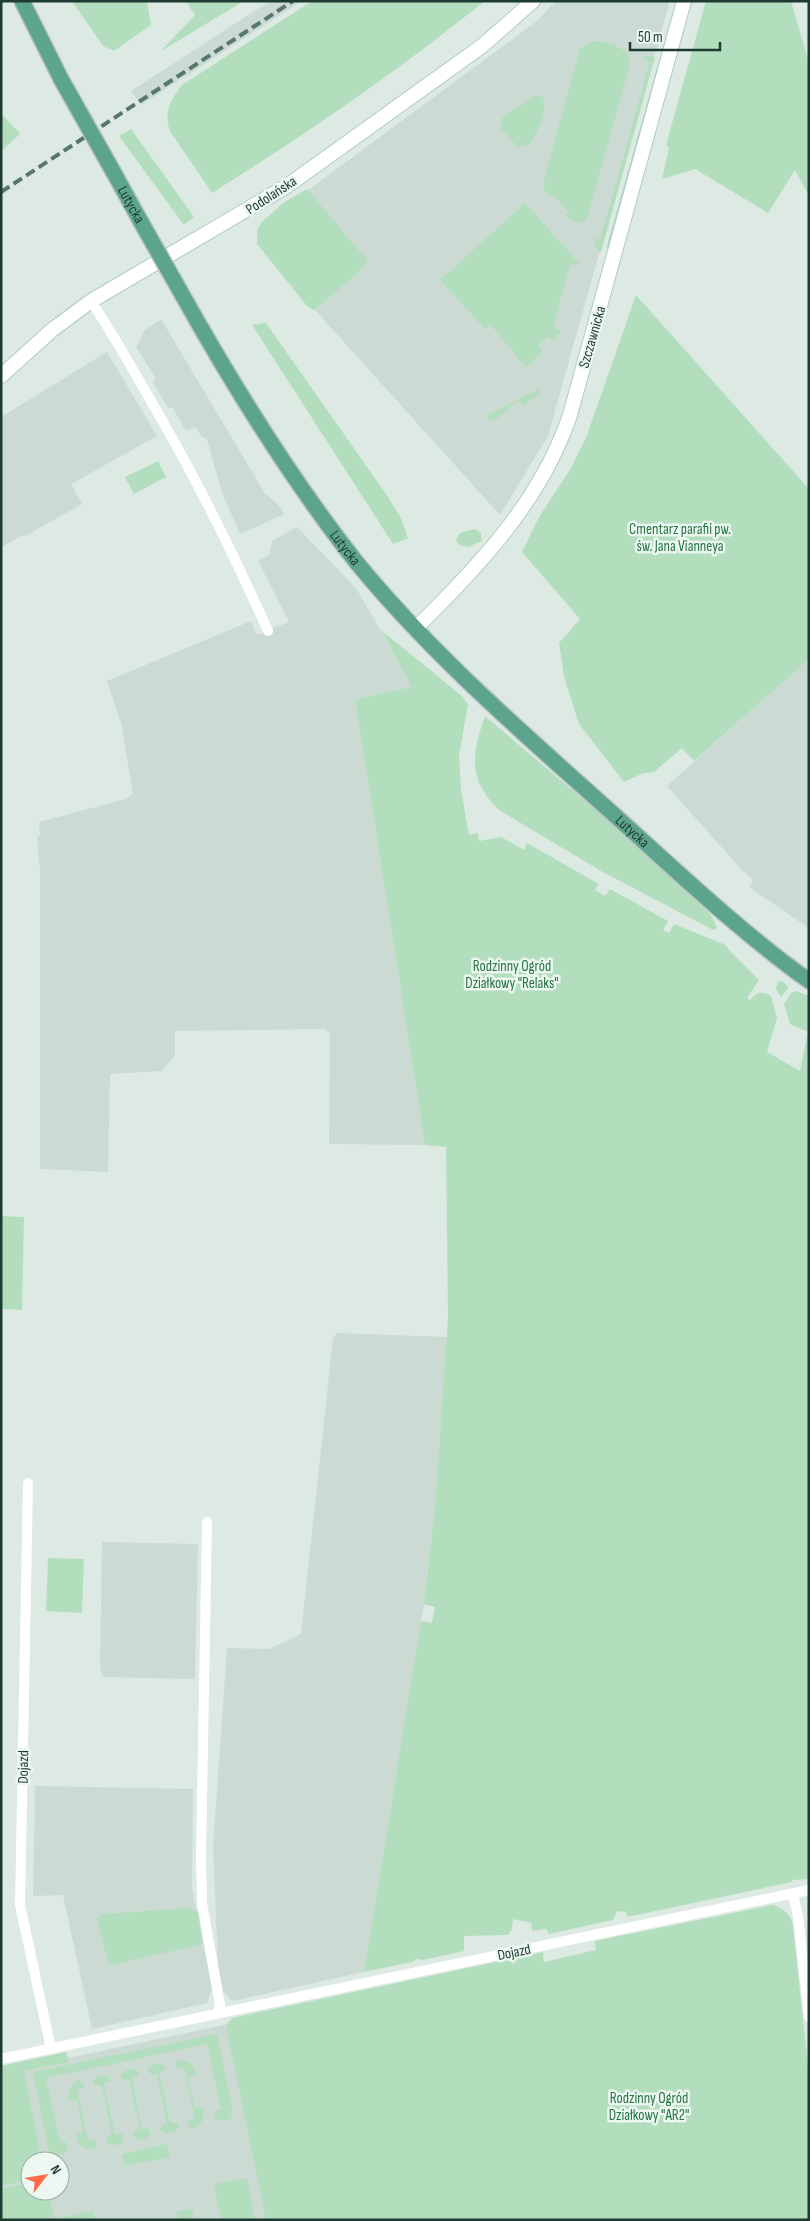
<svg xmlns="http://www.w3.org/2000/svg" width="810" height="2221" font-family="'Sofia Sans Condensed',sans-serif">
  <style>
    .built { fill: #cbdad3; fill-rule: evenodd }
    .green { fill: #b3debd }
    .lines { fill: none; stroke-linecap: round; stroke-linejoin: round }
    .secondary-casing { stroke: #afcbc0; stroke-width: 16 }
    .primary-casing { stroke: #bbc4c2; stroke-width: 18 }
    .street { stroke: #fff; stroke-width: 10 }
    .secondary { stroke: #fff; stroke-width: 14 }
    .primary { stroke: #5da48f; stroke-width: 15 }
    .rail { stroke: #57776d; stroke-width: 4; stroke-dasharray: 10 5; stroke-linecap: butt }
    .primary-bridge-casing { stroke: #bbc4c2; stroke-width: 18; stroke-linecap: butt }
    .primary-bridge { stroke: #5da48f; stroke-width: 15 }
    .labels { text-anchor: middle; stroke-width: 5; stroke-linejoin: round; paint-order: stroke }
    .street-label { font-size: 15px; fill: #1d3b32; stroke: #edf7f2 }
    .park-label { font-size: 15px; fill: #257541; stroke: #edf7f2 }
  </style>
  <rect width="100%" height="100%" fill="#ddeae4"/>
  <!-- built -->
  <g class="built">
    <polygon points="270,1 302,1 141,105 131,91"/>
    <polygon points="556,1 668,1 669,4 548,436 500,515 315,310 365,262 304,193 537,21"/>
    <polygon points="161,319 264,492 281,508 284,514 240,534 221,490 207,439 201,436 196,427 186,431 172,407 168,408 153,382 156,379 136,347 145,330"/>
    <polygon points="107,352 157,436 71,484 82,504 25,536 23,535 1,547 1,417"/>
    <polygon points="297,527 356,588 413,687 355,699 425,1145 329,1144 330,1033 324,1029 175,1031 175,1055 162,1071 110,1074 108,1172 40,1169 40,871 37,836 40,836 39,822 126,799 133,793 121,723 107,681 251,621 257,635 289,622 258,561 269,555 272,541"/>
    <polygon points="809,659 809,928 749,887 753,880 741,869 667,786"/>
    <polygon points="337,1333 447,1337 435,1506 424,1604 364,1972 232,2001 223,1991 218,1966 213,1846 227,1648 269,1649 301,1634 333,1338"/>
    <polygon points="102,1542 198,1544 195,1679 103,1677 100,1668"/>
    <polygon points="35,1786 193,1789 192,1888 212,1989 207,2003 92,2029 63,1895 33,1896"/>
    <path d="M543,1958l8,262h-550v-148zM30,2161h30v30h-30z"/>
  </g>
  <!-- green -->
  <g class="green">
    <polygon points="72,1 147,1 151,25 114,51 103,46"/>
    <polygon points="186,1 244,1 161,51 195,15"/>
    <path d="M312,1h173c-87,70 -179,133 -273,192l-42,-62c-7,-18 1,-32 12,-46z"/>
    <polygon points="706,1 791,1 809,63 809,196 795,170 768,213 695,169 662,179 669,148 666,145"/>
    <path d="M593,41c15,1 36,5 37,23l-42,151 -3,5 -6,3 -8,-3 -5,-5 3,-2 -15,-17 -3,2 -7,-8v-10l36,-132z"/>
    <polygon points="646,56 655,57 601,252 599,252 595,247 593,237 600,240 650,62 642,59"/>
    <polygon points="660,57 661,68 609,246 606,249"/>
    <path d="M534,96h8c1,3 2,5 3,8 0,9 -10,35 -16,42h-12l-16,-17 1,-11z"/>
    <polygon points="1,113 20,134 1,151"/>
    <polygon points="131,129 194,217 184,225 119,136"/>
    <polygon points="307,189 368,261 359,272 314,310 308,307 257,244 257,230 261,223 283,203"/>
    <polygon points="525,203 579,263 578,265 570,264 553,328 561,331 554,342 547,337 538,345 543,352 526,368 490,324 485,329 440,280"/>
    <polygon points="636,295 809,489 809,659 694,761 682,748 654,772 641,774 624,782 579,724 564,677 559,643 580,619 522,552 539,517 571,468 587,435"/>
    <polygon points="266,323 386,494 401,518 408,538 393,544 252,325"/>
    <polygon points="539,389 540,392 524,406 518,400 494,421 489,419 488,415"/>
    <polygon points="158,461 166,477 134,494 125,477"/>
    <polygon points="475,529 481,533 482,541 468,547 459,545 456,540 460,533"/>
    <path d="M381,630l81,66 6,9 -9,50 2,35 8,45 9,-2 1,8 22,-4 23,13 3,-7 72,41 -4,6 10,6 5,-7 58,32 -5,9 6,3 5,-9 52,21 3,5 30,30 -12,18 3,2c8,-9 11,-9 21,-4l6,22 -10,34 33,19 8,-39 -18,-8 -6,-20 7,-11 5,-2 13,5v883l-17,1v2l-165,35 -1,-5 -9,-1 -4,9 -64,14 -3,-5 -14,2 -1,-8 -18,-4 -1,10 -4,6 -44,1v15l-41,9 -6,-1 -5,3 -48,10 57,-351 11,2 3,-16 -11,-3 11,-98 13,-188 -2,-171 -21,-2 -70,-446 57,-12z"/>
    <path d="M485,716l174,148 52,51 6,13 -4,2 -112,-59 -102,-61c-32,-30 -27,-57 -14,-94z"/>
    <polygon points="778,981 783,982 789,987 781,997 776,989"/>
    <polygon points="1,1216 24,1217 22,1310 1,1309"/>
    <polygon points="48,1558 84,1559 82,1613 46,1611"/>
    <path d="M772,1905c12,3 19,10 21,21l16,150v144h-543l-39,-189v-7l5,-6 311,-66 1,10 52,-12 -1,-9z"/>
    <polygon points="189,1908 198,1912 203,1944 112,1965 108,1962 97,1919 102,1914"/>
    <polygon points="217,2034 233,2112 230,2120 221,2121 214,2116 215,2111 221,2109 207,2044 46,2078 60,2142 66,2142 68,2146 66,2153 50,2158 33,2072"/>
    <polygon points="66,2052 69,2062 24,2071 42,2161 30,2161 30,2180 1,2186 1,2066"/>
    <path d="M178,2060l11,2 6,8v5l-7,3 7,30 7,-1c4,8 1,17 -7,21h-4l-3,-4v-4l7,-2 -11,-50 -6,1 -3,-5z"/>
    <polygon points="161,2063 166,2069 159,2073 170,2123 177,2123 179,2126 176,2132 166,2134 160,2130 162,2125 167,2124 157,2074 151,2074 147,2071 151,2065"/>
    <polygon points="134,2069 138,2072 138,2076 132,2078 142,2129 147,2128 151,2132 149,2137 139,2140 133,2135 135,2131 140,2129 129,2079 124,2080 120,2076 124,2071"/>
    <polygon points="106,2075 111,2080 104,2084 115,2134 123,2134 124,2138 122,2143 111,2146 105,2141 108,2136 112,2135 102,2085 96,2085 93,2082 96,2077"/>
    <path d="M78,2080l6,4 -1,4 -6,2 11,50 4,-1 5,4 -2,5 -4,2c-8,-2 -16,-7 -14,-16l6,-3 -6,-30h-7l-2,-4 2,-9z"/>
    <polygon points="167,2144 170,2157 124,2166 122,2154"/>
    <polygon points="247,2178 255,2220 221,2220 214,2184"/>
    <polygon points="30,2183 30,2191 48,2191 55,2220 1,2220 1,2189"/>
    <polygon points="192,2209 194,2220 179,2220 176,2212"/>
    <polygon points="93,2211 95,2220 63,2220 62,2217"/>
  </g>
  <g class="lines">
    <defs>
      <g id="secondary">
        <polyline points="1,376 52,330 91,301 287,186 482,46 533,1"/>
        <path d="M415,629c64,-63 126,-128 155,-214l114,-414"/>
      </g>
      <g id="primary">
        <polyline points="22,1 61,79"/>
        <path id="s1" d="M114,173l27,49"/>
        <path id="s2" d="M179,289c53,95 110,188 178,274 78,95 173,176 264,258 61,55 121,112 188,160"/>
      </g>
    </defs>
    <!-- secondary casing -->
    <use href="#secondary" class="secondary-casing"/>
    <!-- primary casing -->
    <use href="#primary" class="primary-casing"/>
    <!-- street -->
    <g class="street">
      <path d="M91,301c19,29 36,58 53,88 47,79 87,159 124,242"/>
      <polyline points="28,1483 20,1905 51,2049"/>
      <polyline points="207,1522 201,1858 202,1903 220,2005 218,2013"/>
      <polyline points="793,1894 798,1917 809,2017"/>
      <polyline points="1,2059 809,1890"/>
    </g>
    <!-- secondary -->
    <use href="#secondary" class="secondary"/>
    <!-- primary -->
    <use href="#primary" class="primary"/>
    <!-- rail -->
    <polyline class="rail" points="1,192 293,1"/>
    <defs>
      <g id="primary-bridge">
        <polyline points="61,79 114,173"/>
        <polyline points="141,222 179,289"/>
      </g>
    </defs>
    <!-- primary-bridge casing -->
    <use href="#primary-bridge" class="primary-bridge-casing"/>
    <!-- primary-bridge -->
    <use href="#primary-bridge" class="primary-bridge"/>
  </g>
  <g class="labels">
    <!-- street labels -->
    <g class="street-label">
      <text transform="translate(271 195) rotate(-33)" y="5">Podolańska</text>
      <text dy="5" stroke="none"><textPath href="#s1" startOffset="36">Lutycka</textPath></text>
      <text transform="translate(592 337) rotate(-74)" y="5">Szczawnicka</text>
      <text dy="5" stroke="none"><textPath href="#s2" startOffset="308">Lutycka</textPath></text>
      <text dy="5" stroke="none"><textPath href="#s2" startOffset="712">Lutycka</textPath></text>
      <text transform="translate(23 1767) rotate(-89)" y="5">Dojazd</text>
      <text transform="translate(514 1952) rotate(-12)" y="5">Dojazd</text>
    </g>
    <!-- park labels -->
    <g class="park-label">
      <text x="680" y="534">Cmentarz parafii pw.<tspan x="680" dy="17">św. Jana Vianneya</tspan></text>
      <text x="512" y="971">Rodzinny Ogród<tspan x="512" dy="17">Działkowy "Relaks"</tspan></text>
      <text x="649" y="2103">Rodzinny Ogród<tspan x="649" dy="17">Działkowy "AR2"</tspan></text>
    </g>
  </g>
  <!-- border -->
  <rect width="810" height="2221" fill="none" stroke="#1d3b32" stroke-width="5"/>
  <!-- north arrow -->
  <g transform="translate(45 2176) rotate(59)"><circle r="24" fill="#edf7f2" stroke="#9aaca5"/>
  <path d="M0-4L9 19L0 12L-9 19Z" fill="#fe6d48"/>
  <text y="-8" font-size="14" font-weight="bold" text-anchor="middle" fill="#1d3b32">N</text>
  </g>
  <!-- scale -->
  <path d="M630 42v8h90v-8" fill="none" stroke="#1d3b32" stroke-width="2.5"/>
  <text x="638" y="42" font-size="15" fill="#1d3b32" stroke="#edf7f2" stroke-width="4" paint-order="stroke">50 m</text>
</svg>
